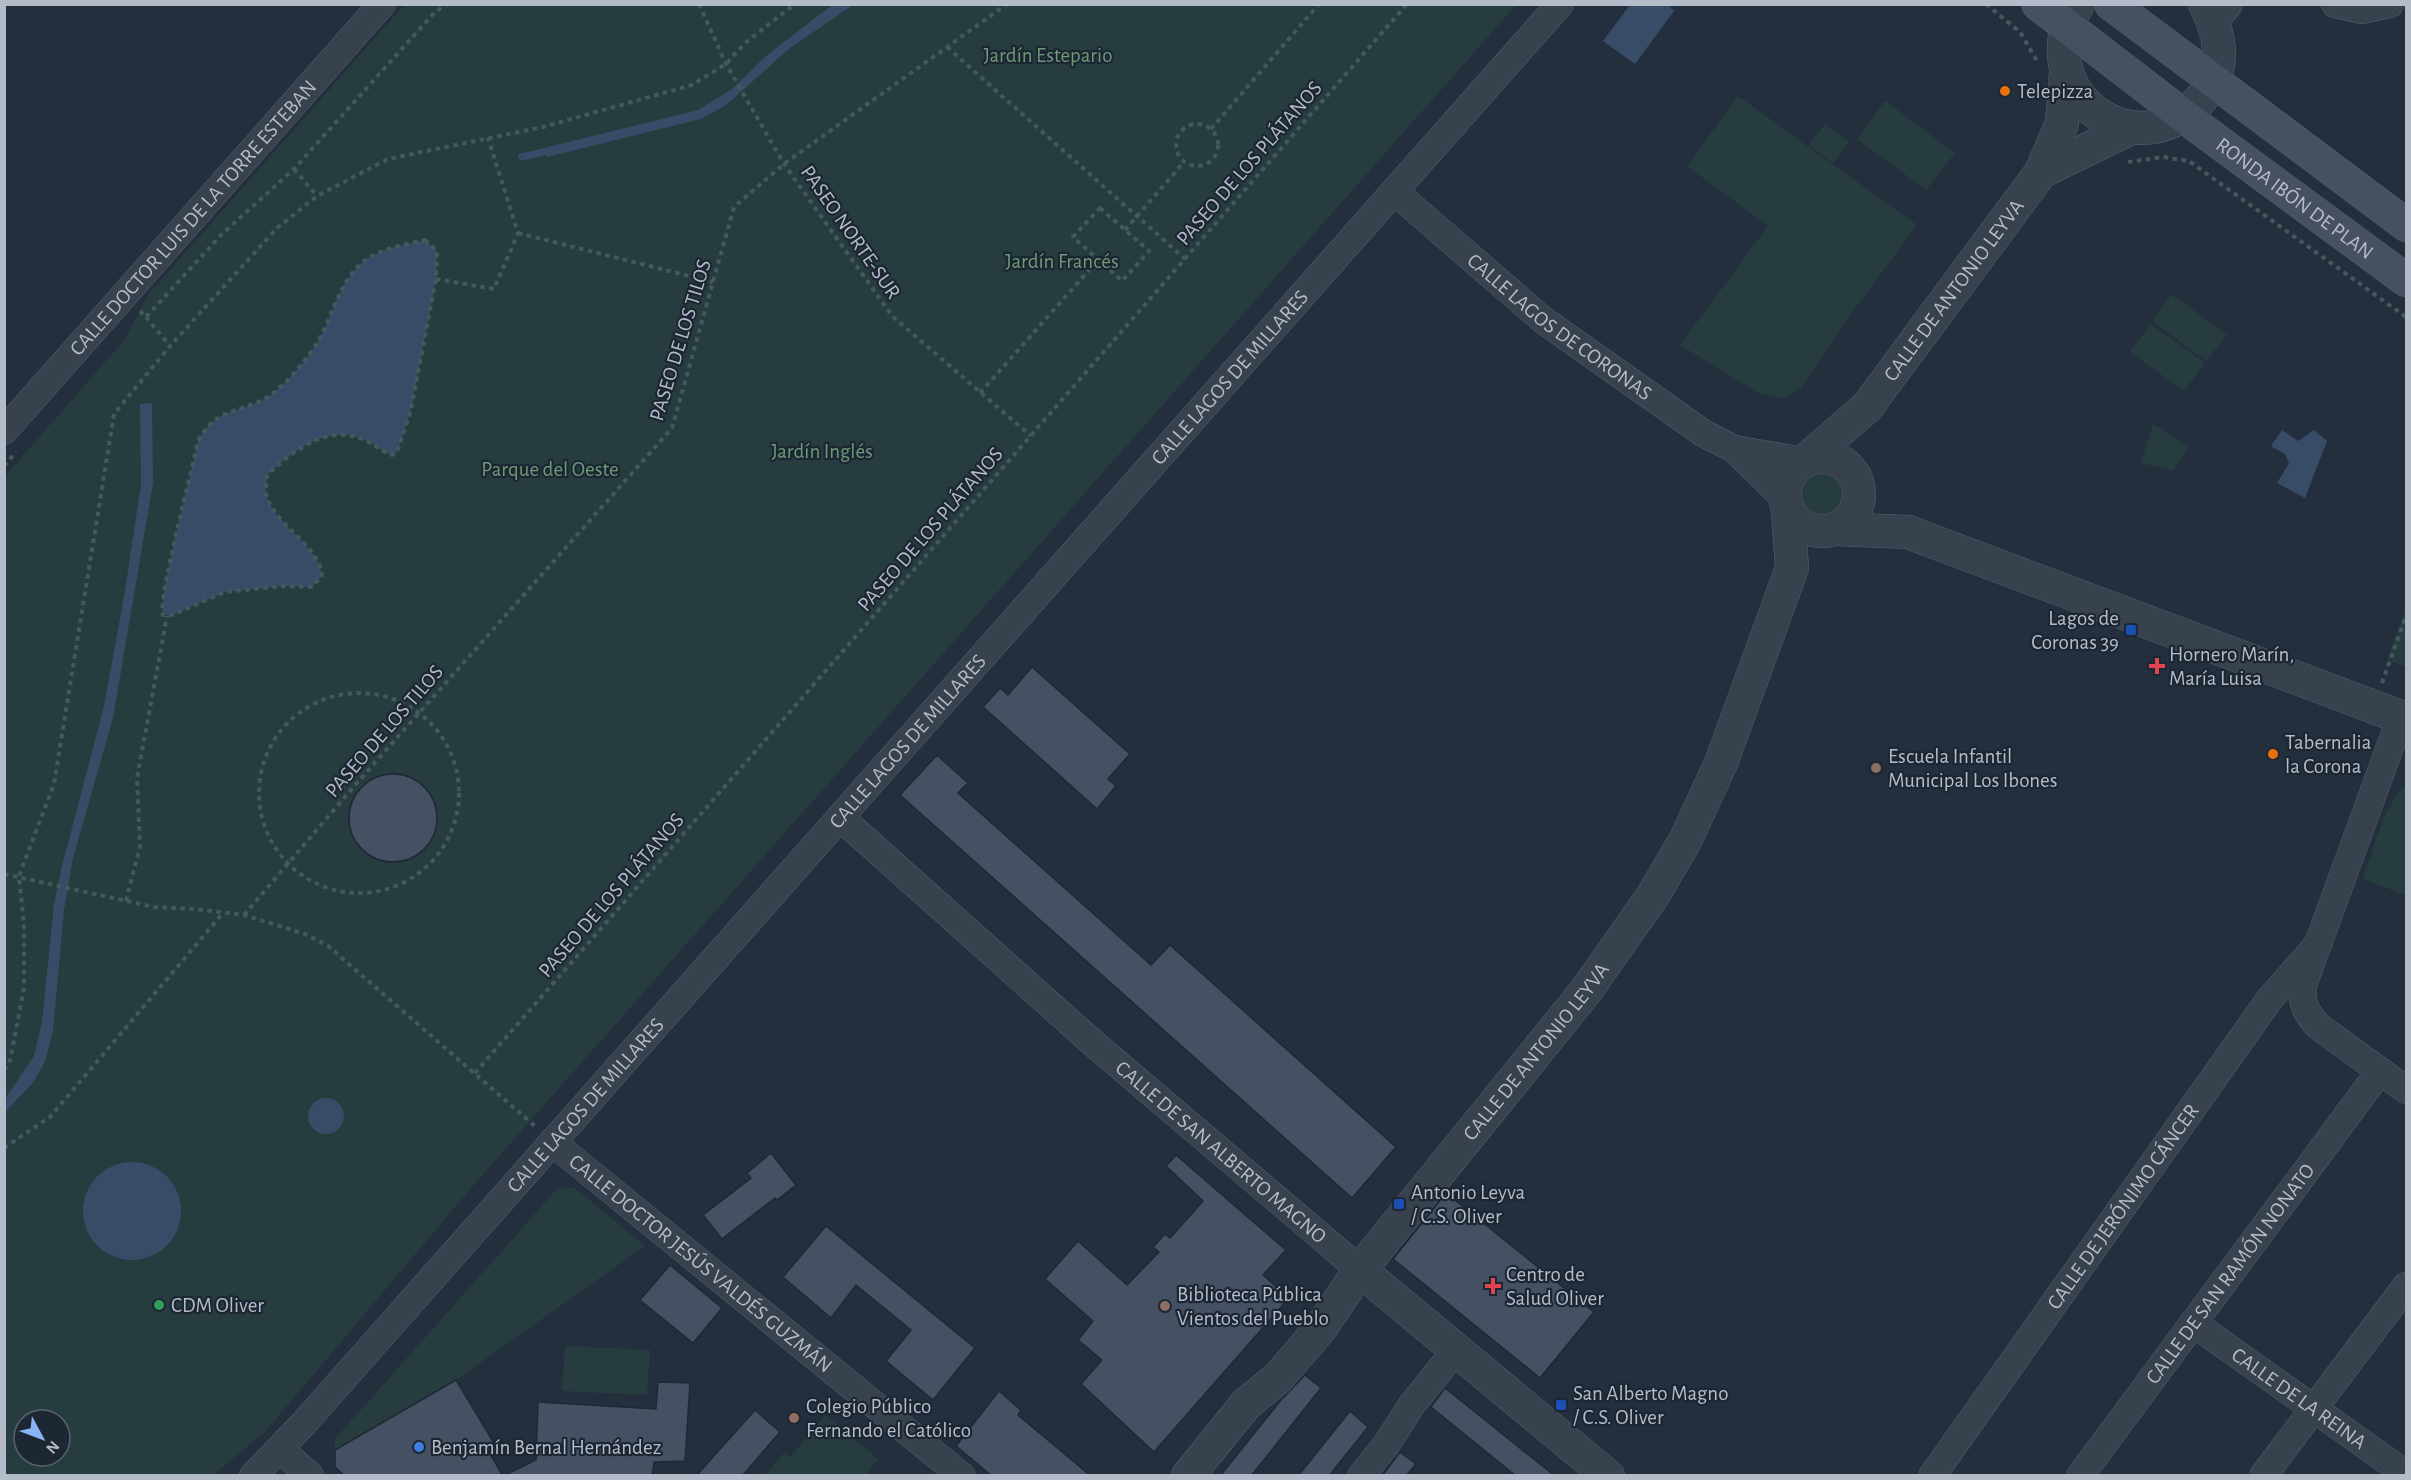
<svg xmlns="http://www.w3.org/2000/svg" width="2411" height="1480" font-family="'Alegreya Sans',sans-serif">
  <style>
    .green { fill: #263c3f; fill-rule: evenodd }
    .water { fill: #394c67 }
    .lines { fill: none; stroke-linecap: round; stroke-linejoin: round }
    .stream { stroke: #394c67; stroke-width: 7 }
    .building { fill: #455162; stroke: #1f2835; stroke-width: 1.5 }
    .minor-casing { stroke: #565f6c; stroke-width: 28 }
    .tertiary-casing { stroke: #565f6c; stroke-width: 34 }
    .secondary-casing { stroke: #565f6c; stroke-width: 34 }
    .path { stroke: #44595c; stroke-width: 4; stroke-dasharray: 4.5 4.5; stroke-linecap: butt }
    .minor { stroke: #38414e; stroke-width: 27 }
    .tertiary { stroke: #38414e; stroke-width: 33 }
    .secondary { stroke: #465061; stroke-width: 33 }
    .food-dot { fill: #e8710a; stroke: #1d2633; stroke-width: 2 }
    .transit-dot { fill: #1a4fb4; stroke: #1d2633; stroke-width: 2 }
    .health-dot { fill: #e0444e; stroke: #1d2633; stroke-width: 2 }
    .education-dot { fill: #8d6e63; stroke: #1d2633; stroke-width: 2 }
    .leisure-dot { fill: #2e9e5b; stroke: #1d2633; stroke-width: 2 }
    .shop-dot { fill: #3f7fe0; stroke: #1d2633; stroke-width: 2 }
    .labels { text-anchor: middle; stroke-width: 4.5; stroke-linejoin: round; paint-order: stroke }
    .park-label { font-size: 21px; fill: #6b9a76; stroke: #1d2633 }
    .poi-label { font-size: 21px; fill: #b4bcc9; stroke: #1d2633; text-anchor: start }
    .street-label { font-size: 21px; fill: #b4bcc9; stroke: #1d2633 }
  </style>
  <rect width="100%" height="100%" fill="#242f3e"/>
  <!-- green -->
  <g class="green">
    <path d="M404,5h1112l-1038,1175 -213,252 -52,43 -208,1v-1000l120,-137 23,-44zM24,1420h36v36h-36z"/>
    <polygon points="1738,96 1917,225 1845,322 1802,387 1787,397 1777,398 1760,394 1680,345 1768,226 1687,166"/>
    <polygon points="1885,101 1955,153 1926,190 1857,139"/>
    <polygon points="1825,124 1849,142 1833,163 1809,145"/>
    <polygon points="2172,294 2227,335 2206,361 2152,321"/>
    <polygon points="2151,324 2205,363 2184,391 2130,352"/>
    <polygon points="2153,424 2189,447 2173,471 2141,463"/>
    <circle cx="1822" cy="494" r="20"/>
    <polygon points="2406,609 2406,667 2387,660"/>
    <path d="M2406,785v110l-43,-16c11,-31 19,-71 43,-94z"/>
    <polygon points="575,1188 645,1246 456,1380 335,1450 334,1440 557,1189"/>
    <polygon points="565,1346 650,1350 647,1395 562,1391"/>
    <polygon points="826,1415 878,1459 865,1475 765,1475 784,1453 790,1457"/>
  </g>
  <!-- water -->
  <g class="water">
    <polygon points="832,5 853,5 790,48 726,105 701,119 547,157 544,148 698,110 732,89 766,56"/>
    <polygon points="1630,5 1671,5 1670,7 1674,11 1635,64 1603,41"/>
    <path d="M425,240l12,11 -1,28 -26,135 -13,38 -5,3c-10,-4 -16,-9 -25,-14 -38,-19 -73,9 -100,34 0,6 -2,14 -1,19 7,30 55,53 56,82l-10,11 -28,-1 -59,6 -53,23h-9c-6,-13 30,-148 35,-174 21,-39 51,-26 79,-51 14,-12 28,-29 39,-45 18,-29 23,-71 56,-89 16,-9 35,-12 53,-16z"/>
    <polygon points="152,403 153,483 113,718 73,858 64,910 53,1031 45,1062 32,1084 5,1112 5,1099 34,1056 42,1022 54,904 61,870 104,706 125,591 141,484 140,404"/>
    <polygon points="2282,430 2298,441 2314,430 2327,441 2305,498 2277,483 2289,463 2285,454 2271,446"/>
    <circle cx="326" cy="1116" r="18"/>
    <circle cx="132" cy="1211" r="49"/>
  </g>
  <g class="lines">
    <!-- stream -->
    <polyline class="stream" points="522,157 552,150"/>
  </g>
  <!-- building -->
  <g class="building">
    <polygon points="1032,667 1130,754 1108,779 1116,786 1097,809 983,707 1000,688 1008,695"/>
    <polygon points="937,755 968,783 958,793 1151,965 1170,945 1396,1147 1352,1198 900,795"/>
    <circle cx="393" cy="818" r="44"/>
    <polygon points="771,1153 796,1185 777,1200 775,1198 722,1239 703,1215 751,1178 747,1173"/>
    <polygon points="1176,1155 1286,1250 1263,1275 1289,1298 1154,1452 1081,1384 1102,1360 1078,1340 1093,1321 1045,1279 1078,1241 1127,1285 1159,1252 1153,1247 1165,1234 1170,1238 1203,1201 1166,1166"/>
    <polygon points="1446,1193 1594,1312 1540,1378 1393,1259"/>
    <polygon points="826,1226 975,1348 933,1400 886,1361 911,1330 856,1285 831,1318 783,1277"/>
    <polygon points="670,1265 722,1308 693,1343 640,1300"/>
    <polygon points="1305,1375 1321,1388 1251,1476 1220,1476 1281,1400"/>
    <polygon points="456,1380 494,1443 486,1447 503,1476 345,1476 335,1467 335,1450"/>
    <polygon points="658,1382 690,1383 685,1461 654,1462 652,1476 503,1476 536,1460 538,1402 656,1409"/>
    <polygon points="1445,1388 1516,1445 1555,1476 1516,1476 1431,1407"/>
    <polygon points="999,1391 1021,1410 1018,1415 1091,1476 992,1476 956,1446"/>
    <polygon points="755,1410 780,1432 742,1476 696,1476"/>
    <polygon points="1350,1411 1368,1427 1329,1476 1298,1476"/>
    <polygon points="1400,1452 1416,1464 1406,1476 1382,1476"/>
  </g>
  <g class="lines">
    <defs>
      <g id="minor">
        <polyline points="2335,4 2362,10 2390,4"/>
        <polyline points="2214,23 2229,4"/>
        <path id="s1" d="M1395,192l148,128 160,113 31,16 50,49"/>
        <path id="s2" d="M4,431l378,-427"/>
        <polyline points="1734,449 1804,461"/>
        <path d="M2401,717l-98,268c-2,18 3,28 15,41l88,64"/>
        <path id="s3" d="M841,818l252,225 267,227"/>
        <path id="s4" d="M552,1142l410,334"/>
        <path id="s5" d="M2193,1323l213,151"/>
        <polyline points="280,1449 310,1476"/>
        <path id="s6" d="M253,1476l51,-53 1256,-1419"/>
        <polyline points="1361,1476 1386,1445 1411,1406 1455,1351"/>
        <path id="s7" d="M1932,1476l337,-476 50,-57"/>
        <path id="s8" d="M2080,1476l300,-405"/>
        <polyline points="2263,1476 2406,1286"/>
      </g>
      <g id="tertiary">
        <path d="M2078,4c-55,88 63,173 127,90 22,-29 15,-60 0,-90"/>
        <polyline points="2041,172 2131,128"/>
        <circle cx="1822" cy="494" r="37"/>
        <path id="s9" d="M1807,459l60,-52 174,-235 21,-49 4,-50"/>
        <polyline points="1835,529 1908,532 2406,719"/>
        <polyline points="1360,1270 1608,1476"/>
        <path id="s10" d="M1188,1476l58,-72 32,-26 42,-49 40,-59 225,-278 67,-95 33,-56 36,-78 71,-195 -4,-57"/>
      </g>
      <g id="secondary">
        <path id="s11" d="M2038,4l159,122 209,154"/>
        <polyline points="2111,4 2406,225"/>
      </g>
    </defs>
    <!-- minor casing -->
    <use href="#minor" class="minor-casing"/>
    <!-- tertiary casing -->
    <use href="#tertiary" class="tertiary-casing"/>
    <!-- secondary casing -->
    <use href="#secondary" class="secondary-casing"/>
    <!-- path -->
    <g class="path">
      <polyline points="699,4 726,64 784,164 892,316 1031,436"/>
      <polyline points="1986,4 2020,32 2037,61"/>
      <polyline points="947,47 1185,259"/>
      <circle cx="1197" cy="145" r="21"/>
      <polyline points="1211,129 1319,4"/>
      <polyline points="2128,162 2163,157 2189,161 2406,317"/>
      <polyline points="294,169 317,196"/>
      <polygon points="1100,208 1149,251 1122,281 1073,237"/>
      <polyline points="1125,230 1184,162"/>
      <polyline points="518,233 713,282"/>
      <path d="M425,240l12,11 -1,28 -26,135 -13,38 -5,3c-10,-4 -16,-9 -25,-14 -38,-19 -73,9 -100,34 0,5 -2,14 -1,19 7,30 55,53 56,82l-10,11 -28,-1 -59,6 -53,23h-9c-6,-13 30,-148 35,-174 21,-39 51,-26 79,-51 14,-12 28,-29 39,-45 18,-29 23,-71 56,-89 16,-9 35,-12 53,-16z"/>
      <polyline points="436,279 494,289 518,233 488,138"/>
      <polyline points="140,311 146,317 222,234 294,169 435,12 447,4"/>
      <polyline points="146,317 170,346"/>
      <polyline points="980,393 1098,260"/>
      <polyline points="4,466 16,452"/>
      <polyline points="2382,683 2406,616"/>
      <circle cx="359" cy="793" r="100"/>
      <polyline points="4,874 154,907 195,909 244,915 305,934 328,946 536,1127"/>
      <polyline points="126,901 140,846 137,778 167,616"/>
      <polyline points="244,915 356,784 672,428 734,207 784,164 1007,4"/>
      <polyline points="4,1070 10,1061 24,988 24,925 19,876 54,784 114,414 170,346 277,228 317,196 388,159 543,127 692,85 726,64 745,43 795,4"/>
      <polyline points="475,1073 1407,4"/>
      <polyline points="4,1148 50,1117 223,913"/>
    </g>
    <!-- minor -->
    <use href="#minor" class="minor"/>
    <!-- tertiary -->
    <use href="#tertiary" class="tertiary"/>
    <!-- secondary -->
    <use href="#secondary" class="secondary"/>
  </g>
  <!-- markers -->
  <g class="food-dot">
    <circle cx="2005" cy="91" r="6"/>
    <circle cx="2273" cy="754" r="6"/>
  </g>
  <g class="transit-dot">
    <rect x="2125" y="624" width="12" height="12" rx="3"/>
    <rect x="1393" y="1198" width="12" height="12" rx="3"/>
    <rect x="1555" y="1399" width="12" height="12" rx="3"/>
  </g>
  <g class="health-dot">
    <path d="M2154 657h6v6h6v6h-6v6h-6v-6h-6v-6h6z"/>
    <path d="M1490 1277h6v6h6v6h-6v6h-6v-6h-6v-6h6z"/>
  </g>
  <g class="education-dot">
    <circle cx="1876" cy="768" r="6"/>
    <circle cx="1165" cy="1306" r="6"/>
    <circle cx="794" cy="1418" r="6"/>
  </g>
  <circle class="leisure-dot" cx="159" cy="1305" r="6"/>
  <circle class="shop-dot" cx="419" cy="1447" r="6"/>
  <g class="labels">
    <!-- park labels -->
    <g class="park-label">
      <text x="1048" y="62">Jardín Estepario</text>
      <text x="1062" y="268">Jardín Francés</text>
      <text x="822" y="458">Jardín Inglés</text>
      <text x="550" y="476">Parque del Oeste</text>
    </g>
    <!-- poi labels -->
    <g class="poi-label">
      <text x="2017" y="98">Telepizza</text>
      <text x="2119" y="625" text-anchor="end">Lagos de<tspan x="2119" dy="24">Coronas 39</tspan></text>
      <text x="2169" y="661">Hornero Marín,<tspan x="2169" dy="24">María Luisa</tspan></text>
      <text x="2285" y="749">Tabernalia<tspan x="2285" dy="24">la Corona</tspan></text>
      <text x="1888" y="763">Escuela Infantil<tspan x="1888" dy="24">Municipal Los Ibones</tspan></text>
      <text x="1411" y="1199">Antonio Leyva<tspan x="1411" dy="24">/ C.S. Oliver</tspan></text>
      <text x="1506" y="1281">Centro de<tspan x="1506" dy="24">Salud Oliver</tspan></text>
      <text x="1177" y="1301">Biblioteca Pública<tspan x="1177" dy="24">Vientos del Pueblo</tspan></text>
      <text x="171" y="1312">CDM Oliver</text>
      <text x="1573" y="1400">San Alberto Magno<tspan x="1573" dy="24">/ C.S. Oliver</tspan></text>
      <text x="806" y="1413">Colegio Público<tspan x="806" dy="24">Fernando el Católico</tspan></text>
      <text x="431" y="1454">Benjamín Bernal Hernández</text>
    </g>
    <!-- street labels -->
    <g class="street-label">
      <text transform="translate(1249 163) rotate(-49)" y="7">PASEO DE LOS PLÁTANOS</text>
      <text dy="7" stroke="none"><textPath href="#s11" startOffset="322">RONDA IBÓN DE PLAN</textPath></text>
      <text dy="7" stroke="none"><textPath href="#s2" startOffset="285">CALLE DOCTOR LUIS DE LA TORRE ESTEBAN</textPath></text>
      <text transform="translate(851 232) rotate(55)" y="7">PASEO NORTE-SUR</text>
      <text dy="7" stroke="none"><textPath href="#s9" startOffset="225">CALLE DE ANTONIO LEYVA</textPath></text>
      <text dy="7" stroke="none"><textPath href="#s1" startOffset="213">CALLE LAGOS DE CORONAS</textPath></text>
      <text transform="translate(680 340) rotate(-73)" y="7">PASEO DE LOS TILOS</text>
      <text dy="7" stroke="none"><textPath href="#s6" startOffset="1470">CALLE LAGOS DE MILLARES</textPath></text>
      <text transform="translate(930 529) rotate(-49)" y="7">PASEO DE LOS PLÁTANOS</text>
      <text transform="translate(384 731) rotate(-49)" y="7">PASEO DE LOS TILOS</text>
      <text dy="7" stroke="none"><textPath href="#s6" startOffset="984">CALLE LAGOS DE MILLARES</textPath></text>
      <text transform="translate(611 895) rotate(-49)" y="7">PASEO DE LOS PLÁTANOS</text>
      <text dy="7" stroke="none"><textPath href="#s10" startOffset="550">CALLE DE ANTONIO LEYVA</textPath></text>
      <text dy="7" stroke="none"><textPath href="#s6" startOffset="498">CALLE LAGOS DE MILLARES</textPath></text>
      <text dy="7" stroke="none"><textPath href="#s3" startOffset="506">CALLE DE SAN ALBERTO MAGNO</textPath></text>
      <text dy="7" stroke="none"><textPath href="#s7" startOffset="330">CALLE DE JERÓNIMO CÁNCER</textPath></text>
      <text dy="7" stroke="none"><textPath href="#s4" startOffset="192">CALLE DOCTOR JESÚS VALDÉS GUZMÁN</textPath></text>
      <text dy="7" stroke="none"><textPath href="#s8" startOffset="252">CALLE DE SAN RAMÓN NONATO</textPath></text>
      <text dy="7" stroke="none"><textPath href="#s5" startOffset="130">CALLE DE LA REINA</textPath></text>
    </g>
  </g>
  <!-- border -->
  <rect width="2411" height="1480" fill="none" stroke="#b4bcc9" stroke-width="12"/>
  <!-- north arrow -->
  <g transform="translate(42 1438) rotate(131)"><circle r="28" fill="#1d2633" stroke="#59626f" stroke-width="1.5"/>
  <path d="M0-4.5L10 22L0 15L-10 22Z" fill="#8ab4f8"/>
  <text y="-9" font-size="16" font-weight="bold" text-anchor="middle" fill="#b4bcc9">N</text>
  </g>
</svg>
